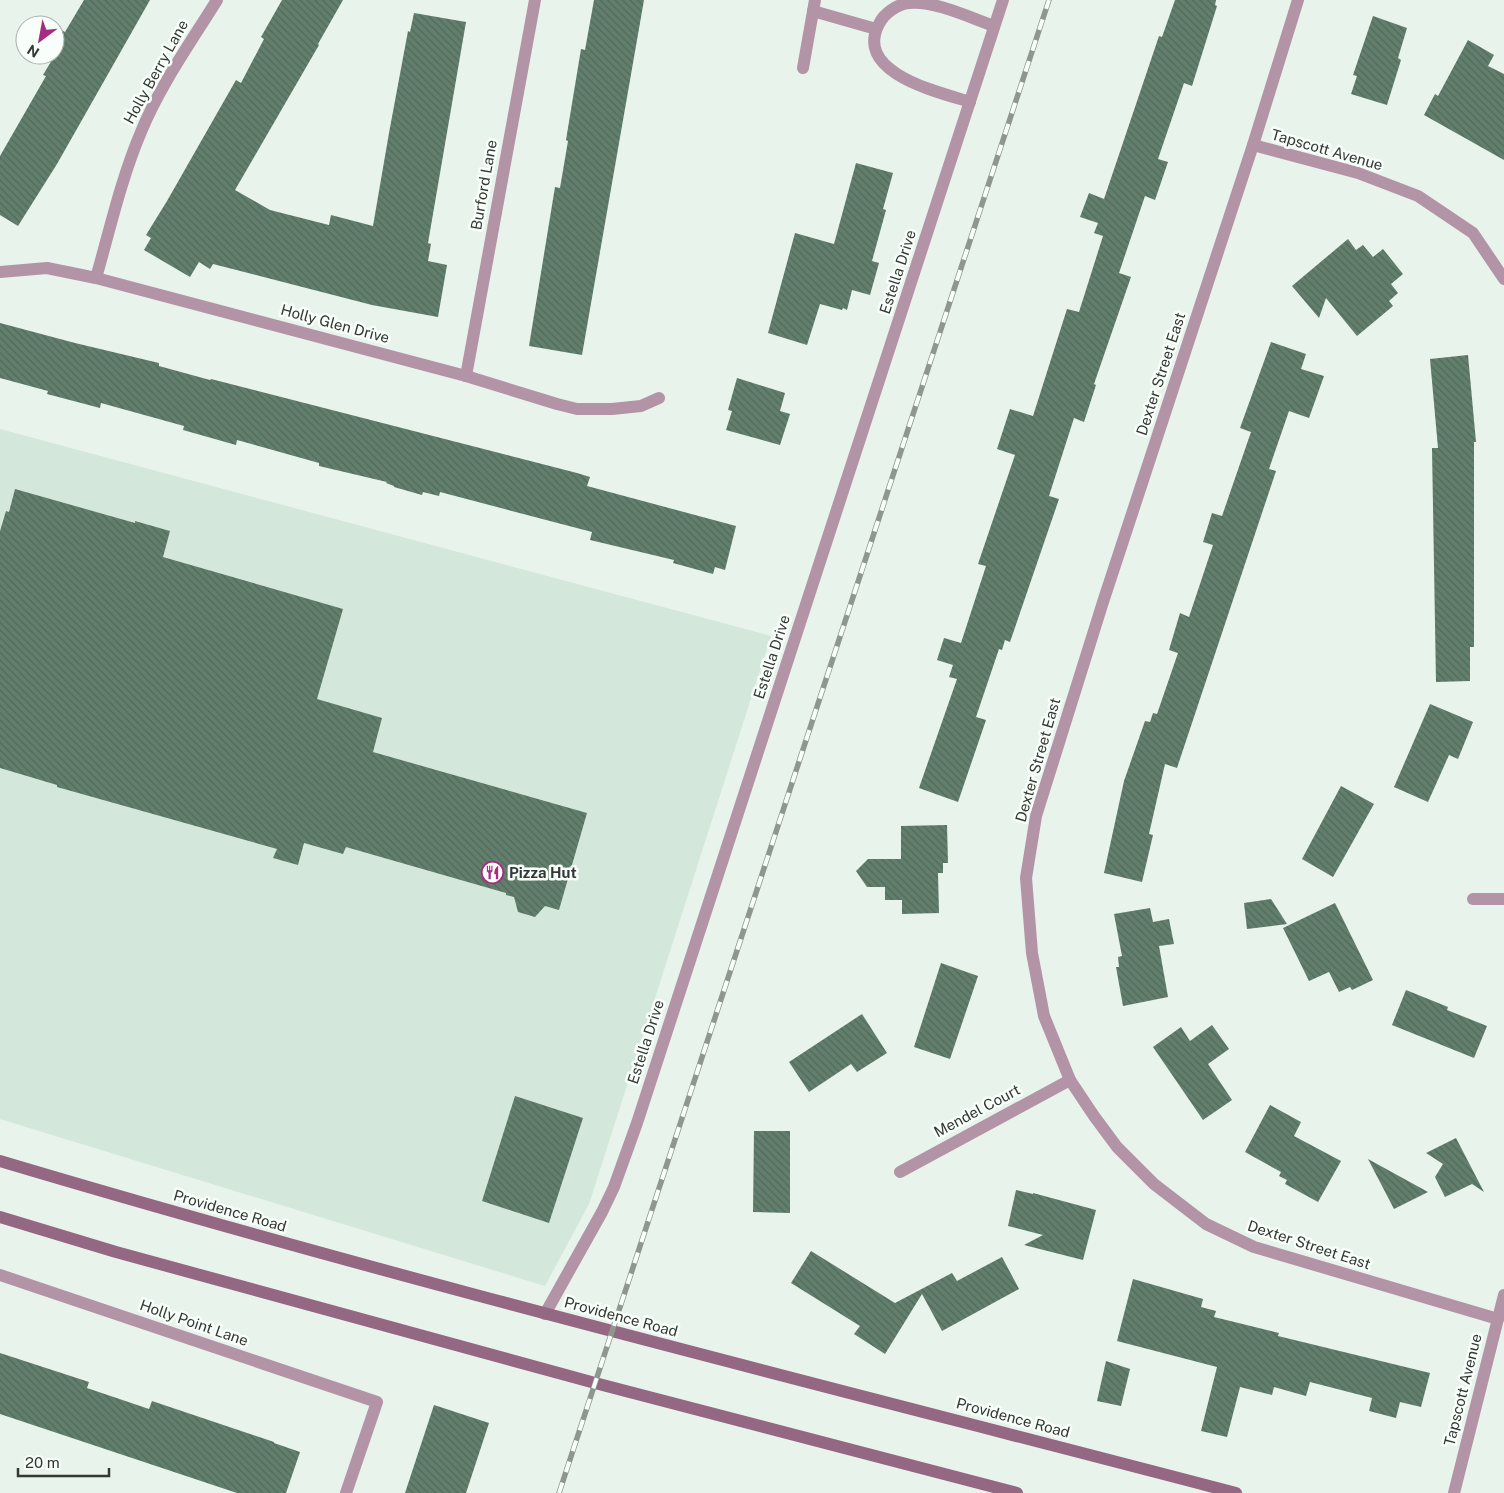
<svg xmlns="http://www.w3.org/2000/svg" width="1504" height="1493" font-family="'Public Sans',sans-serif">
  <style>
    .built { fill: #d4e7db }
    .building { fill: url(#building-back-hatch) }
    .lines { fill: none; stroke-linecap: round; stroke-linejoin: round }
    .minor { stroke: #b393a6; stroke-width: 12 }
    .secondary { stroke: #946782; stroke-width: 12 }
    .rail-casing { stroke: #8e9690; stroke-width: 5.5 }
    .rail { stroke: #f8fffa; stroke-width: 4; stroke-dasharray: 11; stroke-linecap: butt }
    .labels { text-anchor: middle; stroke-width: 5; stroke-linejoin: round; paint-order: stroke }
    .street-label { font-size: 15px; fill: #343835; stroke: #f8fffa }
    .poi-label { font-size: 15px; font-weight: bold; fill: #343835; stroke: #f8fffa; text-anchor: start }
  </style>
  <defs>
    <pattern id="building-back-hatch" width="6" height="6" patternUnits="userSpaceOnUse" patternTransform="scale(1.25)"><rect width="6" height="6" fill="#627f6d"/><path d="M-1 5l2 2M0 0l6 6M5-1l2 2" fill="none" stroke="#52695a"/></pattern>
  </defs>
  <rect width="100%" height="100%" fill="#e7f3eb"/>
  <!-- built -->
  <polygon class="built" points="0,429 771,636 589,1204 545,1286 0,1119"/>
  <!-- building -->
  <g class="building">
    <polygon points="84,0 150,0 57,164 18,226 0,215 0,156 46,76 43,75 55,55 55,26 65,32"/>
    <polygon points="282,0 343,0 318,44 319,45 235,190 270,210 329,225 331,215 373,226 389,133 408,31 410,32 414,13 466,22 428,243 431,244 428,261 447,265 438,317 372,305 213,264 210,269 199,262 190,277 144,250 151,238 146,235 167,201 236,80 241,83 264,39 261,37"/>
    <polygon points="594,0 644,0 582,355 529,346 555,187 560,188 568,141 566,140 581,49 585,50"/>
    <polygon points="1175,0 1216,0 1215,5 1217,6 1192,86 1184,83 1158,159 1168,162 1155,200 1145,196 1119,273 1131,277 1094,384 1096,385 1084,422 1074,418 1049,496 1059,499 1010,642 1005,640 1002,650 999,649 976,717 986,720 958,802 919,788 957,679 949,677 953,665 937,660 944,638 961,643 986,566 978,564 1015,455 997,449 1010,409 1033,416 1067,309 1079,312 1103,236 1094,233 1098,223 1080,217 1089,193 1104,199 1159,36 1162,37"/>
    <polygon points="1373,16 1407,28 1398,58 1401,60 1387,105 1351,94 1357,76 1353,75"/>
    <polygon points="1468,40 1494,55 1488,66 1504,74 1504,160 1424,115 1435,94 1438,96"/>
    <polygon points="856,163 893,173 883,209 886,210 872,261 879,263 870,295 852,290 847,310 843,308 842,310 820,304 807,345 768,333 795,233 834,244"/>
    <polygon points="1348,239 1356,250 1363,245 1373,257 1383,249 1403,274 1391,284 1398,293 1389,301 1393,306 1357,336 1326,298 1319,318 1292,286"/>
    <polygon points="0,323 75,343 159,363 159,366 210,380 211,379 577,473 590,477 587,486 736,526 725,570 715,567 713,574 673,563 674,560 590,540 592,532 440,492 439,496 423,492 422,495 394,487 394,486 386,483 387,482 319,466 319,463 237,440 236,445 183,430 184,426 101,403 100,408 47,394 48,391 0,378"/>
    <polygon points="1271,342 1306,354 1301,369 1324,376 1309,418 1289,411 1269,469 1276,471 1177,768 1165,764 1149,834 1153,835 1142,882 1104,873 1124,781 1145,721 1150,722 1153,713 1157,714 1178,653 1169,650 1180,613 1189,617 1213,545 1203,542 1212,513 1222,516 1251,432 1240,428"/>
    <polygon points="1468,355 1476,442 1474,442 1474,647 1470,647 1470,681 1436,682 1432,448 1438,448 1430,359"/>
    <polygon points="737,378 785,393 780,411 790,414 780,445 726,430 732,411 728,410"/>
    <polygon points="15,489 135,523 135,521 170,531 163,557 343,609 317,699 382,718 373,752 587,813 559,910 545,906 535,917 518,912 514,897 506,895 506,893 346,847 343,854 304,843 298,865 273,858 277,849 57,787 57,785 0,768 0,531 6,511 9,512"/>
    <polygon points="1430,704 1473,722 1458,759 1449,755 1428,802 1394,787"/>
    <polygon points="1341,786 1374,804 1333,877 1302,859"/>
    <polygon points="947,825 948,863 943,863 943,873 938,873 939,913 902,914 902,900 885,900 885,887 867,887 856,871 868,859 901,859 901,826"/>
    <polygon points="1271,899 1287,924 1247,929 1244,903"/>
    <polygon points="1335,903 1373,980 1352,990 1350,987 1339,992 1329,972 1309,981 1283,928"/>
    <polygon points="1150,908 1153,922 1169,919 1174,944 1159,946 1168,997 1123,1006 1116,967 1119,967 1118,957 1122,956 1114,914"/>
    <polygon points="941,963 978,976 950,1059 914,1047"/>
    <polygon points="1406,990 1448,1007 1447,1010 1487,1026 1474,1058 1392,1025"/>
    <polygon points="862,1014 887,1053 857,1072 851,1064 809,1092 789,1062"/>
    <polygon points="1212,1025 1229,1049 1208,1064 1232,1100 1203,1120 1153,1047 1181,1027 1190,1041"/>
    <polygon points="515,1096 583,1118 549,1223 482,1201"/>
    <polygon points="1270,1105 1301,1122 1294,1136 1341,1161 1318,1202 1285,1184 1287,1180 1279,1176 1281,1172 1245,1152"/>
    <polygon points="754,1131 790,1131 790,1213 753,1212"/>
    <polygon points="1456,1138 1484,1192 1472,1184 1445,1197 1435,1177 1443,1164 1426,1153"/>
    <polygon points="1368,1159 1428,1192 1394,1209"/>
    <polygon points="1016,1190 1033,1194 1033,1193 1096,1210 1083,1260 1024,1245 1043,1235 1008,1226"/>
    <polygon points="811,1251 895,1303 952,1273 957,1281 1002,1257 1019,1289 942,1331 922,1294 885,1354 854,1334 860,1326 791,1283"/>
    <polygon points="1133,1279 1203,1299 1201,1307 1216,1311 1214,1317 1279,1333 1278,1336 1430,1373 1421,1407 1400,1402 1396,1418 1369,1411 1372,1398 1310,1382 1306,1396 1274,1387 1272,1395 1240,1387 1227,1437 1201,1431 1217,1367 1117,1341"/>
    <polygon points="0,1353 89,1382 87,1388 149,1409 152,1401 274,1442 274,1443 300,1452 286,1493 237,1493 0,1414"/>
    <polygon points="1106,1361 1130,1369 1121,1406 1097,1401"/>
    <polygon points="434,1405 489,1423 466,1493 405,1493"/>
  </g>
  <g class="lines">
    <!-- minor -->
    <g class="minor">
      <polyline points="1298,0 1253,145 1103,602 1036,816 1026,878 1032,953 1044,1016 1070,1080 1094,1116 1117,1147 1154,1184 1206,1224 1254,1247 1498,1319"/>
      <polyline points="813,11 876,29"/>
      <polyline points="803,68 815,0"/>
      <path d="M970,102c-31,-10 -117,-29 -91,-78 5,-11 19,-20 30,-21 24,-3 62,15 85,23"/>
      <polyline points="1253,145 1358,173 1418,196 1473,233 1504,279"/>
      <polyline points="0,272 47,268 96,278 466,376 557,404 577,409 612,409 641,406 659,398"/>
      <path d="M96,278c14,-49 25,-99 45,-146 18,-45 50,-90 76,-132"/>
      <polyline points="466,376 535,0"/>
      <polyline points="1473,899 1504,899"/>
      <polyline points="900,1172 1070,1080"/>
      <polyline points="0,1275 377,1402 346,1493"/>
      <polyline points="545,1314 602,1212 614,1187 637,1123 1003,0"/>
      <polyline points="1454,1493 1504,1295"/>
    </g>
    <!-- secondary -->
    <g class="secondary">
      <path d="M0,1161c409,122 823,224 1236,332"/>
      <polyline points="0,1217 116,1252 595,1383 1017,1493"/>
    </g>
    <defs>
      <polyline id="rail" points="559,1493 1049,0"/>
    </defs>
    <!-- rail casing -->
    <use href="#rail" class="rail-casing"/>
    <!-- rail -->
    <use href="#rail" class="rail"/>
  </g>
  <!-- icons -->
  <defs>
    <symbol id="restaurant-ring" viewBox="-11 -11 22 22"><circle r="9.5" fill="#f8fffa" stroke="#a72c81" stroke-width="1.5"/><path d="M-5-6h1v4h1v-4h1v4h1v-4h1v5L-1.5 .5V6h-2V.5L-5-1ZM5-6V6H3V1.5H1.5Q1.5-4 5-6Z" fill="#a72c81"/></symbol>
  </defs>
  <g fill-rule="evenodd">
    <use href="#restaurant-ring" x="480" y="860" width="25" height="25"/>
  </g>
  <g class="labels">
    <!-- street labels -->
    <g class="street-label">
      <text transform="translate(156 72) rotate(-61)" y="5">Holly Berry Lane</text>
      <text transform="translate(1327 150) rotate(16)" y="5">Tapscott Avenue</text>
      <text transform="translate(484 185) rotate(-80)" y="5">Burford Lane</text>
      <text transform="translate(898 272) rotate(-72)" y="5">Estella Drive</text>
      <text transform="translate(335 324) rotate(15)" y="5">Holly Glen Drive</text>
      <text transform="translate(1161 374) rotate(-72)" y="5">Dexter Street East</text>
      <text transform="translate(772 657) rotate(-72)" y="5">Estella Drive</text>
      <text transform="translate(1038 760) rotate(-74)" y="5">Dexter Street East</text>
      <text transform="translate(646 1042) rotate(-72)" y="5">Estella Drive</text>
      <text transform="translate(977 1111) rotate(-28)" y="5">Mendel Court</text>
      <text transform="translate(230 1211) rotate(16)" y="5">Providence Road</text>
      <text transform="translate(1309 1245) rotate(18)" y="5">Dexter Street East</text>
      <text transform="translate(621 1317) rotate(15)" y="5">Providence Road</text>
      <text transform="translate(194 1323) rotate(19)" y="5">Holly Point Lane</text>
      <text transform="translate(1463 1390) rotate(-76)" y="5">Tapscott Avenue</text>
      <text transform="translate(1013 1418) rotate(15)" y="5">Providence Road</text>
    </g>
    <!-- poi labels -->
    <g class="poi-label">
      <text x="509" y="878">Pizza Hut</text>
    </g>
  </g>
  <!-- north arrow -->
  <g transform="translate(40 40) rotate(212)"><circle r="24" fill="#f8fffa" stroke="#aaafab"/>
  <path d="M0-4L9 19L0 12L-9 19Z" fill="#a72c81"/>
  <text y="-8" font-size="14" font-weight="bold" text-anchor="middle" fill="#343835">N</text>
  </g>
  <!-- scale -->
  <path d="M18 1468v8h91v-8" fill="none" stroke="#343835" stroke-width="2.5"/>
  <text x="25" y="1468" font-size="15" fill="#343835" stroke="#f8fffa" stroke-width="4" paint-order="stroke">20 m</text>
</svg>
